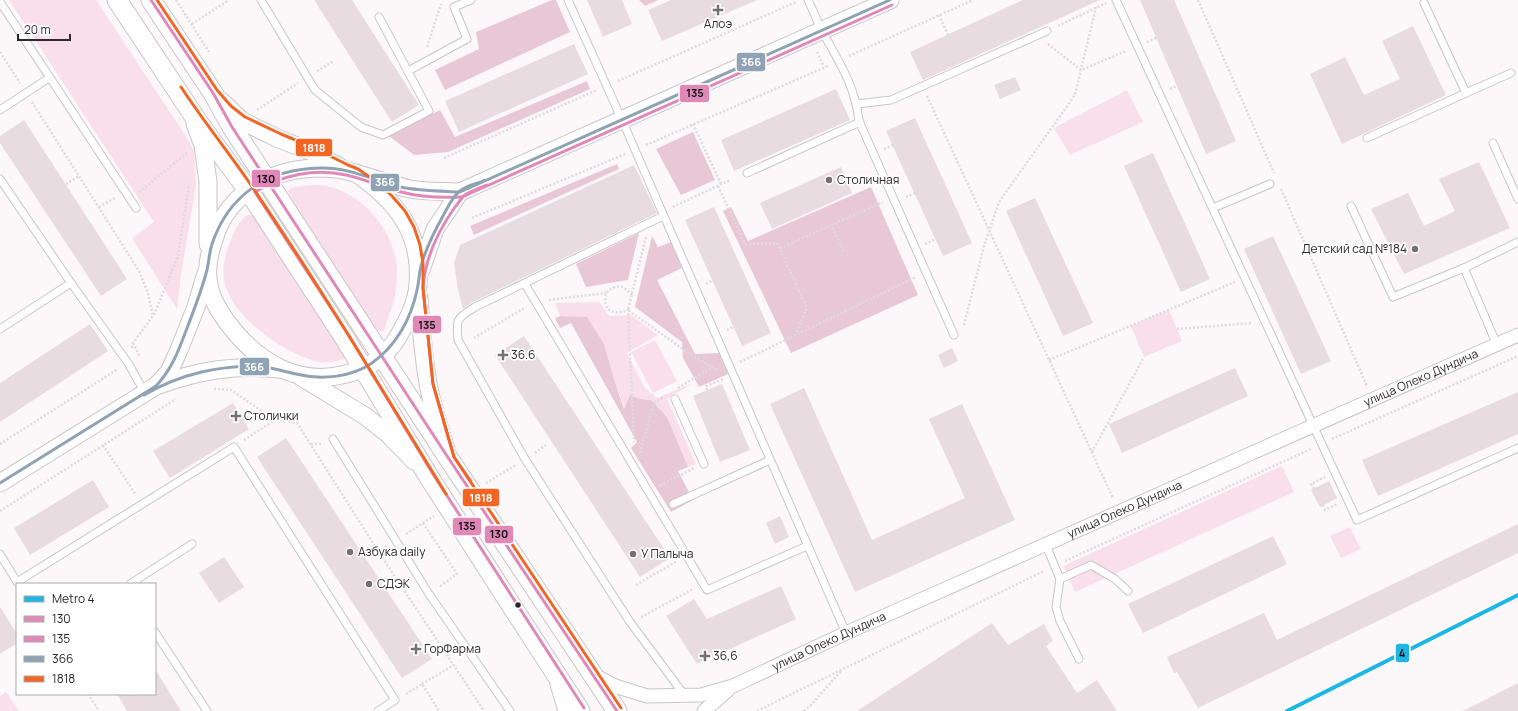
<svg xmlns="http://www.w3.org/2000/svg" width="1518" height="711" font-family="Manrope,sans-serif">
  <style>
    .green { fill: #f9dfea }
    .forest { fill: #e8c8d5 }
    .building { fill: #e9dce1 }
    .lines { fill: none; stroke-linecap: round; stroke-linejoin: round }
    .service-casing { stroke: #cac5c7; stroke-width: 9 }
    .minor-casing { stroke: #cac5c7; stroke-width: 15 }
    .tertiary-casing { stroke: #cac5c7; stroke-width: 19 }
    .secondary-casing { stroke: #cac5c7; stroke-width: 21 }
    .path { stroke: #dddbdb; stroke-width: 2.5; stroke-dasharray: 2 2; stroke-linecap: butt }
    .service { stroke: #fffefe; stroke-width: 7 }
    .minor { stroke: #fffefe; stroke-width: 13 }
    .tertiary { stroke: #fffefe; stroke-width: 17 }
    .secondary { stroke: #fffefe; stroke-width: 19 }
    .bus-1-casing { stroke: #fff; stroke-width: 6 }
    .bus-2-casing { stroke: #fff; stroke-width: 6 }
    .bus-3-casing { stroke: #fff; stroke-width: 6 }
    .bus-4-casing { stroke: #fff; stroke-width: 6 }
    .bus-1 { stroke: #e089b9; stroke-width: 3 }
    .bus-2 { stroke: #e089b9; stroke-width: 3 }
    .bus-3 { stroke: #8fa3b4; stroke-width: 3 }
    .bus-4 { stroke: #f26522; stroke-width: 3 }
    .metro-1-casing { stroke: #fff; stroke-width: 7 }
    .metro-1 { stroke: #1fb5e5; stroke-width: 4 }
    .poi-dot { fill: #777072; stroke: #fff; stroke-width: 1.5 }
    .bus-dot { fill: #2f272a; stroke: #fff; stroke-width: 1.5 }
    .labels { text-anchor: middle; stroke-width: 3.5; stroke-linejoin: round; paint-order: stroke }
    .poi-label { font-size: 12px; fill: #2f272a; stroke: #fff; text-anchor: start }
    .street-label { font-size: 12px; fill: #2f272a; stroke: #fff }
    .line-badge { stroke: #fff; stroke-width: 1.5 }
    .badge-label { font-size: 11px; text-anchor: middle; font-weight: bold; fill: #fff }
    .pale-badge-label { font-size: 11px; text-anchor: middle; font-weight: bold; fill: #111 }
  </style>
  <rect width="100%" height="100%" fill="#fcf7f9"/>
  <!-- green -->
  <g class="green">
    <polygon points="9,0 96,0 187,138 194,151 196,185 181,275 177,309 132,238 154,222"/>
    <polygon points="1127,90 1143,122 1070,155 1054,128"/>
    <path d="M310,185c7,0 15,0 21,2 31,9 57,38 64,69 3,11 2,23 1,34 -2,14 -8,28 -12,41l-3,1 -6,-2 -86,-135 -1,-4 3,-3z"/>
    <path d="M247,215h5l5,5 90,138c-9,3 -18,5 -27,4 -33,-6 -83,-42 -94,-74 -5,-15 -2,-33 5,-48 3,-9 8,-19 16,-25z"/>
    <polygon points="599,302 609,316 631,315 658,335 627,353 645,388 657,398 693,383 667,399 696,464 688,467 667,417 651,400 641,399 630,395 625,409 614,379 604,344 587,317 560,316 555,303"/>
    <polygon points="1169,310 1182,341 1144,357 1131,326"/>
    <polygon points="655,340 677,381 653,393 631,352"/>
    <polygon points="1282,466 1294,492 1075,592 1063,566"/>
    <polygon points="1350,527 1361,549 1341,558 1330,536"/>
    <polygon points="6,692 19,711 0,711 0,696"/>
  </g>
  <!-- forest -->
  <g class="forest">
    <polygon points="552,0 556,0 570,32 445,90 435,70 479,49 476,32"/>
    <polygon points="639,0 658,0 645,6"/>
    <polygon points="587,81 590,89 448,152 414,155 389,136 440,110 455,137"/>
    <polygon points="693,132 715,180 681,195 656,149"/>
    <polygon points="617,164 619,169 474,235 470,226"/>
    <polygon points="871,187 918,295 791,353 723,211 731,207 748,241"/>
    <polygon points="639,233 628,280 586,287 576,264"/>
    <polygon points="652,236 658,247 671,242 682,268 657,280 695,354 719,353 728,374 699,387 683,358 682,342 635,307"/>
    <polygon points="560,316 587,317 604,344 614,379 624,409 630,395 641,399 651,400 667,417 688,467 678,471 693,500 671,512 631,448 637,442 571,323 560,328 555,318"/>
  </g>
  <!-- building -->
  <g class="building">
    <polygon points="314,0 352,0 419,105 392,122"/>
    <polygon points="587,0 622,0 632,24 603,37"/>
    <polygon points="671,0 757,0 662,41 648,10"/>
    <polygon points="1023,0 1100,0 923,80 910,52"/>
    <polygon points="1140,0 1174,0 1236,141 1206,154"/>
    <polygon points="1413,26 1446,95 1342,144 1310,74 1345,57 1364,95 1400,79 1382,41"/>
    <polygon points="574,44 588,74 459,132 445,101"/>
    <polygon points="1015,77 1021,90 1000,99 994,85"/>
    <polygon points="836,89 850,120 734,171 721,140"/>
    <polygon points="915,118 972,243 943,256 886,131"/>
    <polygon points="24,120 127,279 101,296 0,143 0,136"/>
    <polygon points="1153,153 1210,279 1181,292 1124,166"/>
    <polygon points="1479,162 1510,228 1404,274 1371,209 1408,193 1424,226 1455,211 1439,179"/>
    <polygon points="634,165 657,213 473,302 463,309 458,290 454,263 460,245"/>
    <polygon points="841,167 852,193 772,229 760,203"/>
    <polygon points="1035,198 1093,323 1063,336 1006,211"/>
    <polygon points="714,207 771,333 742,346 685,220"/>
    <polygon points="1273,236 1331,361 1301,374 1244,249"/>
    <polygon points="90,324 108,351 0,422 0,383"/>
    <polygon points="524,336 670,558 640,577 495,355"/>
    <polygon points="952,348 958,361 944,368 938,355"/>
    <polygon points="1235,368 1248,396 1122,453 1109,424"/>
    <polygon points="722,384 750,450 720,462 693,396"/>
    <polygon points="804,388 872,540 965,498 929,419 962,404 1015,520 855,592 770,404"/>
    <polygon points="1518,392 1518,434 1378,496 1362,460"/>
    <polygon points="233,403 249,429 170,478 153,451"/>
    <polygon points="286,438 432,659 402,678 257,457"/>
    <polygon points="93,480 109,507 30,555 14,528"/>
    <polygon points="1329,481 1337,498 1320,507 1311,490"/>
    <polygon points="780,516 789,537 775,544 766,523"/>
    <polygon points="1518,524 1518,553 1198,708 1177,672 1174,673 1167,657 1264,613 1277,640"/>
    <polygon points="1273,536 1287,564 1143,633 1128,604"/>
    <polygon points="224,557 244,587 219,603 199,573"/>
    <polygon points="781,586 796,619 697,664 666,616 694,599 707,619"/>
    <polygon points="0,607 17,634 17,643 0,654"/>
    <polygon points="992,623 1008,645 1044,624 1053,641 1046,646 1077,693 1097,680 1117,711 857,711"/>
    <polygon points="155,669 181,711 127,711 117,694 155,694"/>
    <polygon points="1518,683 1518,711 1463,711"/>
  </g>
  <g class="lines">
    <defs>
      <g id="service">
        <polyline points="261,0 315,90 361,127 383,135 429,111 379,17"/>
        <polyline points="568,0 622,120 846,633"/>
        <path d="M808,0c5,10 9,21 14,31 17,31 33,54 37,90l95,214"/>
        <polyline points="1116,0 1357,520 1518,448"/>
        <polyline points="0,2 136,208"/>
        <polyline points="1424,3 1466,93 1511,73"/>
        <polyline points="408,71 467,39 454,7 471,0"/>
        <polyline points="857,104 891,100 1047,31"/>
        <polyline points="0,110 49,78"/>
        <polyline points="1367,138 1466,93"/>
        <polyline points="1493,143 1518,199"/>
        <polyline points="747,173 860,122"/>
        <polyline points="0,179 71,283 128,363 145,393"/>
        <polyline points="1351,206 1393,297 1464,268 1518,242"/>
        <polyline points="1213,208 1270,184"/>
        <path d="M663,216l-188,91c-18,12 -19,10 -17,33l67,119 105,163 55,74"/>
        <polyline points="1464,268 1497,345"/>
        <polyline points="525,284 707,590 807,546"/>
        <polyline points="0,329 71,283"/>
        <polyline points="675,399 704,464"/>
        <polyline points="333,439 429,594 510,711"/>
        <polyline points="673,504 770,460"/>
        <polyline points="1046,545 1060,579 1056,607 1060,621 1079,659"/>
        <polyline points="0,554 17,582 234,447 395,700 378,711"/>
        <polyline points="1060,579 1091,565 1115,579 1128,591"/>
        <polyline points="130,584 192,544"/>
        <polyline points="155,632 207,711"/>
      </g>
      <g id="minor">
        <path id="s1" d="M596,676l19,10 32,10 54,-1 32,-9 113,-53 672,-298"/>
        <polyline points="704,711 728,690"/>
      </g>
      <g id="tertiary">
        <polyline points="221,101 242,121 279,139 310,151 340,167"/>
        <polyline points="195,124 203,145 208,182 208,244"/>
        <path d="M356,173c40,28 66,59 62,111 -1,19 -11,37 -20,53 -23,38 -76,50 -116,32 -22,-10 -41,-28 -55,-47 -8,-11 -16,-24 -18,-37 -3,-15 -1,-28 4,-42 4,-16 12,-31 24,-43 25,-22 47,-31 80,-32 9,0 21,0 30,3 21,5 42,13 63,18 16,3 33,2 50,3l430,-192"/>
        <polyline points="421,270 435,229 460,192"/>
        <path d="M419,298c2,29 4,57 9,85 4,23 11,44 18,66"/>
        <polyline points="301,377 365,416 388,434 414,461"/>
        <polyline points="156,386 169,372 179,350 196,307 206,273"/>
        <path d="M0,483l156,-97c41,-15 78,-22 122,-17"/>
        <polyline points="559,684 567,711"/>
      </g>
      <g id="secondary">
        <polyline points="117,0 200,125 248,190 344,337 429,477 513,608 580,711"/>
        <polyline points="151,0 213,93 232,127 449,459 617,711"/>
      </g>
    </defs>
    <!-- service casing -->
    <use href="#service" class="service-casing"/>
    <!-- minor casing -->
    <use href="#minor" class="minor-casing"/>
    <!-- tertiary casing -->
    <use href="#tertiary" class="tertiary-casing"/>
    <!-- secondary casing -->
    <use href="#secondary" class="secondary-casing"/>
    <!-- path -->
    <g class="path">
      <polyline points="176,0 209,52"/>
      <polyline points="1198,0 1274,173"/>
      <polyline points="939,15 948,35"/>
      <polyline points="192,24 229,0"/>
      <polyline points="1058,26 1106,3"/>
      <polyline points="1147,42 1156,38"/>
      <polyline points="1048,44 1081,70 1126,51"/>
      <polyline points="427,47 441,4"/>
      <polyline points="0,52 20,83"/>
      <polyline points="817,52 824,67"/>
      <polyline points="849,56 973,0"/>
      <polyline points="317,71 334,61"/>
      <polyline points="618,81 796,2"/>
      <polyline points="1170,89 1177,86"/>
      <polyline points="927,96 1113,498"/>
      <polyline points="32,102 139,271 148,293 153,316 133,343 132,348"/>
      <polyline points="257,110 298,83"/>
      <polyline points="693,124 721,184"/>
      <polyline points="646,145 828,66"/>
      <polyline points="884,149 893,145"/>
      <polyline points="444,158 597,90"/>
      <polyline points="66,184 79,176"/>
      <polyline points="718,186 745,244 777,243 807,308 795,335"/>
      <polyline points="1281,189 1367,386"/>
      <polyline points="139,192 187,153"/>
      <polyline points="906,197 915,193"/>
      <polyline points="99,207 115,198"/>
      <polyline points="673,207 730,180"/>
      <polyline points="472,218 625,154"/>
      <polyline points="831,224 844,252"/>
      <polyline points="646,237 628,310 687,352 717,370"/>
      <polyline points="925,244 936,239"/>
      <polyline points="780,248 883,202"/>
      <polyline points="706,284 712,280"/>
      <path d="M632,295c-9,-10 -15,-12 -26,-2 -4,18 7,23 22,17l6,132"/>
      <polyline points="549,300 606,293"/>
      <polyline points="154,315 178,256 189,185"/>
      <polyline points="964,325 984,246 999,202 1075,95 1096,7"/>
      <polyline points="1177,329 1252,323"/>
      <polyline points="727,330 733,327"/>
      <polyline points="474,338 526,307"/>
      <polyline points="133,343 140,357"/>
      <polyline points="1049,360 1235,282"/>
      <polyline points="740,362 916,277"/>
      <polyline points="678,388 712,367"/>
      <polyline points="214,389 231,390 275,420 297,423 378,551 484,711"/>
      <polyline points="707,390 706,386 724,379"/>
      <polyline points="1332,439 1518,356"/>
      <polyline points="244,440 275,420"/>
      <polyline points="0,444 118,369"/>
      <polyline points="311,444 322,444"/>
      <polyline points="103,445 136,495"/>
      <polyline points="1092,452 1144,357"/>
      <polyline points="535,453 546,445"/>
      <polyline points="640,453 654,403 664,397"/>
      <polyline points="486,483 516,465"/>
      <polyline points="660,486 694,468"/>
      <polyline points="1314,489 1311,484 1325,477"/>
      <polyline points="1323,505 1325,510 1337,504"/>
      <polyline points="0,511 176,399"/>
      <polyline points="423,523 457,574 439,587"/>
      <polyline points="406,534 434,516"/>
      <polyline points="378,551 387,546"/>
      <polyline points="1065,561 1311,449"/>
      <polyline points="636,585 677,561"/>
      <polyline points="641,617 693,589"/>
      <polyline points="422,684 454,665"/>
      <polyline points="88,694 99,711"/>
      <polyline points="406,694 422,684 439,711"/>
      <polyline points="757,711 1044,571"/>
      <polyline points="804,711 810,706 842,670"/>
    </g>
    <!-- service -->
    <use href="#service" class="service"/>
    <!-- minor -->
    <use href="#minor" class="minor"/>
    <!-- tertiary -->
    <use href="#tertiary" class="tertiary"/>
    <!-- secondary -->
    <use href="#secondary" class="secondary"/>
    <defs>
      <polyline id="bus-1" points="151,0 213,93 232,127 449,459 617,711"/>
      <g id="bus-2">
        <path d="M471,481l-17,-24 -21,-73 -10,-96c2,-29 15,-57 32,-81 3,-3 6,-9 10,-12 6,-4 15,-7 22,-10"/>
        <path d="M584,708l-151,-234 -85,-140 -93,-142c27,-17 59,-24 91,-17 18,4 36,12 55,17 19,5 41,6 61,5l430,-192"/>
      </g>
      <g id="bus-3">
        <path d="M144,395c36,-21 78,-31 119,-28 12,1 22,5 33,7 25,6 54,4 76,-11 24,-17 39,-44 45,-73 2,-8 2,-16 4,-24 5,-18 13,-34 22,-50 5,-9 9,-19 17,-25 7,-6 17,-7 25,-11"/>
        <path d="M0,483l156,-97c14,-15 21,-31 28,-50 8,-21 17,-43 23,-66 2,-8 2,-17 5,-26 17,-50 56,-75 108,-76 28,-1 53,12 80,19 20,4 40,4 60,5l430,-192"/>
      </g>
      <g id="bus-4">
        <polyline points="157,0 217,90 231,106 245,117 281,134 312,147 348,165 358,169 377,182 392,196 405,211 414,227 420,245 423,263 423,288 433,384 454,457 621,708"/>
        <path d="M181,87c23,35 49,67 72,101 68,100 130,203 193,306"/>
      </g>
    </defs>
    <!-- bus-1 casing -->
    <use href="#bus-1" class="bus-1-casing"/>
    <!-- bus-2 casing -->
    <use href="#bus-2" class="bus-2-casing"/>
    <!-- bus-3 casing -->
    <use href="#bus-3" class="bus-3-casing"/>
    <!-- bus-4 casing -->
    <use href="#bus-4" class="bus-4-casing"/>
    <!-- bus-1 -->
    <use href="#bus-1" class="bus-1"/>
    <!-- bus-2 -->
    <use href="#bus-2" class="bus-2"/>
    <!-- bus-3 -->
    <use href="#bus-3" class="bus-3"/>
    <!-- bus-4 -->
    <use href="#bus-4" class="bus-4"/>
    <defs>
      <polyline id="metro-1" points="1287,711 1518,595"/>
    </defs>
    <!-- metro-1 casing -->
    <use href="#metro-1" class="metro-1-casing"/>
    <!-- metro-1 -->
    <use href="#metro-1" class="metro-1"/>
  </g>
  <!-- markers -->
  <g class="poi-dot">
    <path d="M716 4h4v4h4v4h-4v4h-4v-4h-4v-4h4z"/>
    <circle cx="829" cy="180" r="4"/>
    <circle cx="1415" cy="249" r="4"/>
    <path d="M501 349h4v4h4v4h-4v4h-4v-4h-4v-4h4z"/>
    <path d="M234 410h4v4h4v4h-4v4h-4v-4h-4v-4h4z"/>
    <circle cx="350" cy="552" r="4"/>
    <circle cx="633" cy="554" r="4"/>
    <circle cx="369" cy="584" r="4"/>
    <path d="M414 643h4v4h4v4h-4v4h-4v-4h-4v-4h4z"/>
    <path d="M703 650h4v4h4v4h-4v4h-4v-4h-4v-4h4z"/>
  </g>
  <circle class="bus-dot" cx="518" cy="605" r="3.5"/>
  <g class="labels">
    <!-- poi labels -->
    <g class="poi-label">
      <text x="718" y="28" text-anchor="middle">Алоэ</text>
      <text x="837" y="184">Столичная</text>
      <text x="1407" y="253" text-anchor="end">Детский сад №184</text>
      <text x="511" y="359">36.6</text>
      <text x="244" y="420">Столички</text>
      <text x="358" y="556">Азбука daily</text>
      <text x="641" y="558">У Палыча</text>
      <text x="377" y="588">СДЭК</text>
      <text x="424" y="653">ГорФарма</text>
      <text x="713" y="660">36,6</text>
    </g>
    <!-- street labels -->
    <g class="street-label">
      <text dy="4" stroke="none"><textPath href="#s1" startOffset="896">улица Олеко Дундича</textPath></text>
      <text dy="4" stroke="none"><textPath href="#s1" startOffset="572">улица Олеко Дундича</textPath></text>
      <text dy="4" stroke="none"><textPath href="#s1" startOffset="248">улица Олеко Дундича</textPath></text>
    </g>
  </g>
  <g class="line-badge">
    <rect x="736" y="52" width="30" height="20" rx="4" fill="#8fa3b4"/>
    <rect x="679" y="84" width="31" height="19" rx="4" fill="#e089b9"/>
    <rect x="295" y="138" width="38" height="19" rx="4" fill="#f26522"/>
    <rect x="251" y="169" width="30" height="19" rx="4" fill="#e089b9"/>
    <rect x="370" y="173" width="30" height="19" rx="4" fill="#8fa3b4"/>
    <rect x="412" y="315" width="30" height="19" rx="4" fill="#e089b9"/>
    <rect x="239" y="357" width="31" height="19" rx="4" fill="#8fa3b4"/>
    <rect x="462" y="488" width="38" height="19" rx="4" fill="#f26522"/>
    <rect x="452" y="517" width="30" height="19" rx="4" fill="#e089b9"/>
    <rect x="484" y="525" width="30" height="19" rx="4" fill="#e089b9"/>
    <rect x="1395" y="643" width="15" height="20" rx="4" fill="#1fb5e5"/>
  </g>
  <g class="badge-label">
    <text x="751" y="66">366</text>
    <text x="314" y="152">1818</text>
    <text x="385" y="186">366</text>
    <text x="254" y="371">366</text>
    <text x="481" y="502">1818</text>
  </g>
  <g class="pale-badge-label">
    <text x="695" y="97">135</text>
    <text x="266" y="183">130</text>
    <text x="427" y="329">135</text>
    <text x="467" y="530">135</text>
    <text x="499" y="538">130</text>
    <text x="1402" y="657">4</text>
  </g>
  <!-- legend -->
  <rect x="16" y="583" width="140" height="112" fill="#ffffff" stroke="#aca9aa"/>
  <rect x="24" y="596" width="20" height="6" fill="#1fb5e5" stroke="#aca9aa"/>
  <text x="52" y="603" font-size="12" fill="#2f272a">Metro 4</text>
  <rect x="24" y="616" width="20" height="6" fill="#e089b9" stroke="#aca9aa"/>
  <text x="52" y="623" font-size="12" fill="#2f272a">130</text>
  <rect x="24" y="636" width="20" height="6" fill="#e089b9" stroke="#aca9aa"/>
  <text x="52" y="643" font-size="12" fill="#2f272a">135</text>
  <rect x="24" y="656" width="20" height="6" fill="#8fa3b4" stroke="#aca9aa"/>
  <text x="52" y="663" font-size="12" fill="#2f272a">366</text>
  <rect x="24" y="676" width="20" height="6" fill="#f26522" stroke="#aca9aa"/>
  <text x="52" y="683" font-size="12" fill="#2f272a">1818</text>
  <!-- scale -->
  <path d="M18 34v6h52v-6" fill="none" stroke="#2f272a" stroke-width="2"/>
  <text x="24" y="34" font-size="12" fill="#2f272a" stroke="#ffffff" stroke-width="3" paint-order="stroke">20 m</text>
</svg>
